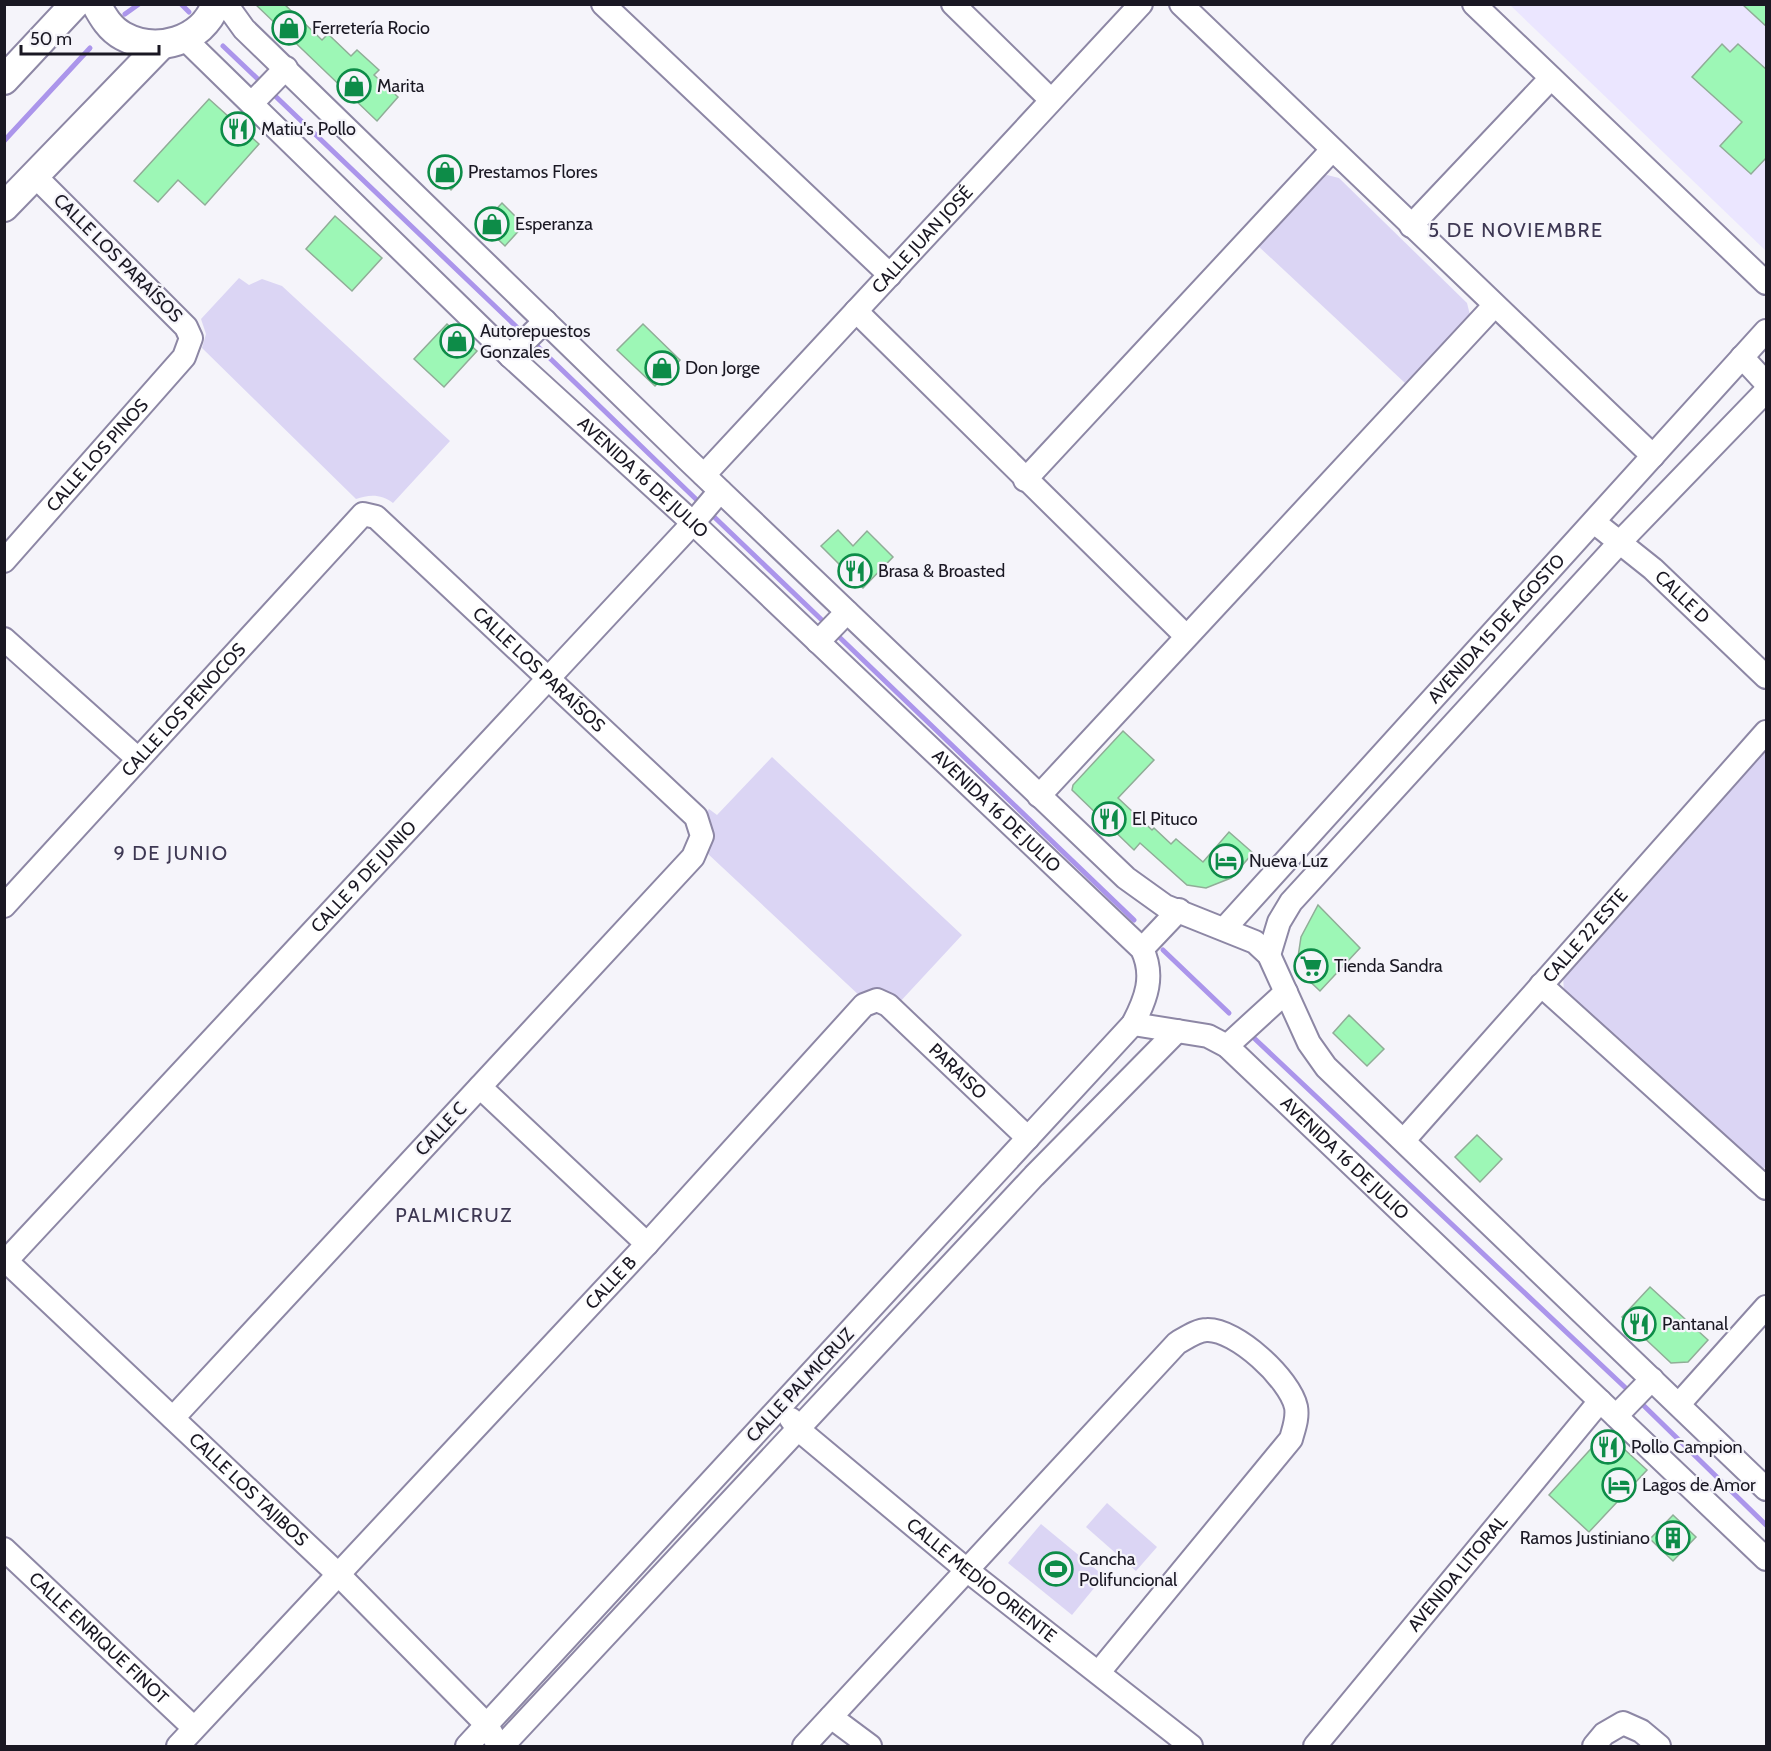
<svg xmlns="http://www.w3.org/2000/svg" width="1771" height="1751" font-family="Cabin,sans-serif">
  <style>
    .built { fill: #ebe6ff }
    .green { fill: #dbd5f4 }
    .lines { fill: none; stroke-linecap: round; stroke-linejoin: round }
    .stream { stroke: #ab95eb; stroke-width: 5 }
    .building { fill: #9df7b6; stroke: #90ad97; stroke-width: 1.5 }
    .minor-casing { stroke: #8d87a5; stroke-width: 26 }
    .major-casing { stroke: #8d87a5; stroke-width: 32 }
    .minor { stroke: #fff; stroke-width: 22 }
    .major { stroke: #fff; stroke-width: 28 }
    .labels { text-anchor: middle; stroke-width: 4.5; stroke-linejoin: round; paint-order: stroke }
    .poi-label { font-size: 18px; fill: #1a1823; stroke: #f5f4fa; text-anchor: start }
    .street-label { font-size: 18px; fill: #1a1823; stroke: #f5f4fa }
    .neighbourhood-label { font-size: 20px; letter-spacing: 1.5px; fill: #3e3853; stroke: #f5f4fa }
  </style>
  <rect width="100%" height="100%" fill="#f5f4fa"/>
  <!-- built -->
  <polygon class="built" points="1510,5 1766,5 1766,251 1714,201"/>
  <!-- green -->
  <g class="green">
    <polygon points="1327,175 1339,178 1467,303 1470,315 1405,383 1257,245 1319,178"/>
    <path d="M239,278l10,7 13,-6 20,7 168,155 -57,62c-11,-9 -24,-9 -37,-4l-154,-151 4,-14 -5,-15z"/>
    <polygon points="1766,750 1766,1167 1762,1169 1564,994 1563,974"/>
    <polygon points="772,757 962,935 898,1004 862,998 707,853 712,840 703,817 709,809 717,815"/>
    <polygon points="1107,1503 1157,1547 1136,1571 1086,1527"/>
    <polygon points="1041,1524 1104,1576 1072,1615 1008,1563"/>
  </g>
  <g class="lines">
    <!-- stream -->
    <g class="stream">
      <polyline points="181,4 189,12"/>
      <polyline points="125,14 139,4"/>
      <polyline points="223,46 263,84"/>
      <polyline points="270,91 525,335"/>
      <polyline points="4,141 90,48"/>
      <polyline points="532,341 701,504"/>
      <polyline points="709,512 826,624"/>
      <polyline points="835,633 1134,920"/>
      <polyline points="1163,950 1229,1013"/>
      <polyline points="1255,1039 1631,1393"/>
      <polyline points="1638,1400 1766,1525"/>
    </g>
  </g>
  <!-- building -->
  <g class="building">
    <polygon points="255,4 284,4 322,40 328,34 351,56 357,50 379,70 374,75 398,97 377,121"/>
    <polygon points="1742,4 1767,4 1767,27"/>
    <polygon points="1722,44 1730,52 1738,44 1767,70 1767,157 1751,174 1720,146 1742,122 1692,77"/>
    <polygon points="209,99 259,144 205,205 178,180 158,202 134,181"/>
    <polygon points="445,164 460,180 451,190 435,174"/>
    <polygon points="502,203 524,225 505,246 482,224"/>
    <polygon points="335,216 382,258 352,291 306,249"/>
    <polygon points="447,324 477,351 444,387 414,359"/>
    <polygon points="643,324 680,360 655,386 617,350"/>
    <polygon points="838,530 853,546 867,531 893,557 863,588 821,546"/>
    <polygon points="1123,731 1154,760 1118,798 1152,830 1154,828 1171,844 1176,839 1203,862 1229,832 1253,853 1231,878 1206,888 1187,885 1140,843 1134,850 1072,790 1073,785"/>
    <polygon points="1318,905 1360,948 1320,991 1301,973 1298,957 1301,937"/>
    <polygon points="1349,1015 1384,1049 1367,1066 1333,1033"/>
    <polygon points="1477,1135 1502,1159 1480,1182 1455,1157"/>
    <polygon points="1650,1287 1708,1340 1688,1362 1671,1363 1622,1317"/>
    <polygon points="1613,1439 1647,1470 1589,1532 1549,1495 1598,1441"/>
    <polygon points="1673,1515 1696,1537 1673,1561 1650,1539"/>
  </g>
  <g class="lines">
    <defs>
      <g id="minor">
        <polyline points="226,4 244,29 689,461 1126,878 1165,906 1255,942 1269,955 1309,1043 1326,1067 1766,1489"/>
        <polyline points="603,4 890,275"/>
        <polyline points="953,4 1051,100"/>
        <polyline points="1181,4 1653,456"/>
        <polyline points="1474,4 1766,283"/>
        <path id="s1" d="M185,39l325,317 183,167 449,426c13,27 4,50 -9,75l-666,722"/>
        <polyline points="252,103 286,68"/>
        <polyline points="1411,226 1551,78"/>
        <polyline points="856,311 1186,636"/>
        <polyline points="510,356 545,321"/>
        <polyline points="1742,357 1766,383"/>
        <path id="s2" d="M704,475l437,-471"/>
        <polyline points="1025,480 1331,151"/>
        <path id="s3" d="M1594,522l59,47 113,108"/>
        <path id="s4" d="M4,561l180,-204 7,-19 -5,-11 -152,-152"/>
        <polyline points="4,639 138,759"/>
        <polyline points="818,642 847,612"/>
        <polyline points="1039,796 1494,306"/>
        <path id="s5" d="M4,906l359,-392 13,3 320,300 6,19 -9,21 -520,561"/>
        <path id="s6" d="M1225,928l541,-597"/>
        <polyline points="1142,949 1179,910"/>
        <polyline points="1269,955 1279,922 1291,902 1621,541 1766,391"/>
        <polyline points="1541,985 1766,1188"/>
        <path id="s7" d="M1133,1024l75,12 19,10 539,513"/>
        <polyline points="1227,1046 1286,992"/>
        <polyline points="480,1087 647,1244"/>
        <path id="s8" d="M1404,1140l362,-408"/>
        <path id="s9" d="M4,1259l336,317 147,149 7,13"/>
        <path id="s10" d="M6,1261l687,-738 27,-32"/>
        <polyline points="1679,1404 1766,1307"/>
        <polyline points="1616,1416 1652,1379"/>
        <path id="s11" d="M791,1419l8,11 169,141 223,175"/>
        <path id="s12" d="M4,1549l190,179"/>
        <polyline points="831,1717 870,1746"/>
        <path id="s13" d="M178,1746l469,-502 217,-239 13,-5 11,5 140,133"/>
        <polyline points="505,1746 509,1739 1034,1176 1177,1031"/>
        <path d="M804,1746l373,-403c9,-5 20,-13 30,-13 29,-1 83,49 89,77 2,11 -2,21 -5,32l-192,233"/>
        <path id="s14" d="M1315,1746l285,-345"/>
        <polyline points="1594,1746 1604,1734 1623,1723 1641,1731 1659,1746"/>
      </g>
      <g id="major">
        <path d="M96,4c7,13 14,25 27,32 33,18 79,6 93,-32"/>
        <polyline points="4,80 75,4"/>
        <polyline points="4,207 161,45"/>
      </g>
    </defs>
    <!-- minor casing -->
    <use href="#minor" class="minor-casing"/>
    <!-- major casing -->
    <use href="#major" class="major-casing"/>
    <!-- minor -->
    <use href="#minor" class="minor"/>
    <!-- major -->
    <use href="#major" class="major"/>
  </g>
  <!-- icons -->
  <defs>
    <symbol id="shop-ring" viewBox="-11 -11 22 22"><circle r="9.5" fill="#f5f4fa" stroke="#0d8c48" stroke-width="1.5"/><path d="M-5-2.5h2.3a2.7 3.5 0 0 1 5.4 0H5L5.5 6h-11ZM-1.5-2.5h3a1.5 2.3 0 0 0-3 0Z" fill="#0d8c48"/></symbol>
    <symbol id="restaurant-ring" viewBox="-11 -11 22 22"><circle r="9.5" fill="#f5f4fa" stroke="#0d8c48" stroke-width="1.5"/><path d="M-5-6h1v4h1v-4h1v4h1v-4h1v5L-1.5 .5V6h-2V.5L-5-1ZM5-6V6H3V1.5H1.5Q1.5-4 5-6Z" fill="#0d8c48"/></symbol>
    <symbol id="hotel-ring" viewBox="-11 -11 22 22"><circle r="9.5" fill="#f5f4fa" stroke="#0d8c48" stroke-width="1.5"/><path d="M-6-4.5h1.5V1H6V5H4.5V3h-9V5H-6ZM-4 0a1.8 1.8 0 1 1 3.6 0ZM.5 0V-2.5h3Q6-2.5 6 0Z" fill="#0d8c48"/></symbol>
    <symbol id="supermarket-ring" viewBox="-11 -11 22 22"><circle r="9.5" fill="#f5f4fa" stroke="#0d8c48" stroke-width="1.5"/><path d="M-6-5.5h2.5l.6 2H6L4.5 2H-2.5L-4.4-4H-6ZM-1.5 3.2a1.3 1.3 0 1 0 .1 0ZM3 3.2a1.3 1.3 0 1 0 .1 0Z" fill="#0d8c48"/></symbol>
    <symbol id="building-ring" viewBox="-11 -11 22 22"><circle r="9.5" fill="#f5f4fa" stroke="#0d8c48" stroke-width="1.5"/><path d="M-4-6H4V6H1V3H-1V6H-4ZM-2.5-4.3h1.7v1.8h-1.7ZM.8-4.3h1.7v1.8H.8ZM-2.5-1h1.7V.8h-1.7ZM.8-1h1.7V.8H.8Z" fill="#0d8c48"/></symbol>
    <symbol id="stadium-ring" viewBox="-11 -11 22 22"><circle r="9.5" fill="#f5f4fa" stroke="#0d8c48" stroke-width="1.5"/><path d="M0-5a6.5 5 0 1 0 0 10a6.5 5 0 1 0 0-10ZM-3.5-1.8h7v3.6h-7Z" fill="#0d8c48"/></symbol>
  </defs>
  <g fill-rule="evenodd">
    <use href="#shop-ring" x="270" y="9" width="38" height="38"/>
    <use href="#shop-ring" x="335" y="67" width="38" height="38"/>
    <use href="#restaurant-ring" x="219" y="110" width="38" height="38"/>
    <use href="#shop-ring" x="426" y="153" width="38" height="38"/>
    <use href="#shop-ring" x="473" y="205" width="38" height="38"/>
    <use href="#shop-ring" x="438" y="322" width="38" height="38"/>
    <use href="#shop-ring" x="643" y="349" width="38" height="38"/>
    <use href="#restaurant-ring" x="836" y="552" width="38" height="38"/>
    <use href="#restaurant-ring" x="1090" y="800" width="38" height="38"/>
    <use href="#hotel-ring" x="1207" y="842" width="38" height="38"/>
    <use href="#supermarket-ring" x="1292" y="947" width="38" height="38"/>
    <use href="#restaurant-ring" x="1620" y="1305" width="38" height="38"/>
    <use href="#restaurant-ring" x="1589" y="1428" width="38" height="38"/>
    <use href="#hotel-ring" x="1600" y="1466" width="38" height="38"/>
    <use href="#building-ring" x="1654" y="1519" width="38" height="38"/>
    <use href="#stadium-ring" x="1037" y="1550" width="38" height="38"/>
  </g>
  <g class="labels">
    <!-- poi labels -->
    <g class="poi-label">
      <text x="312" y="34">Ferretería Rocio</text>
      <text x="377" y="92">Marita</text>
      <text x="261" y="135">Matiu's Pollo</text>
      <text x="468" y="178">Prestamos Flores</text>
      <text x="515" y="230">Esperanza</text>
      <text x="480" y="337">Autorepuestos<tspan x="480" dy="21">Gonzales</tspan></text>
      <text x="685" y="374">Don Jorge</text>
      <text x="878" y="577">Brasa &amp; Broasted</text>
      <text x="1132" y="825">El Pituco</text>
      <text x="1249" y="867">Nueva Luz</text>
      <text x="1334" y="972">Tienda Sandra</text>
      <text x="1662" y="1330">Pantanal</text>
      <text x="1631" y="1453">Pollo Campion</text>
      <text x="1642" y="1491">Lagos de Amor</text>
      <text x="1650" y="1544" text-anchor="end">Ramos Justiniano</text>
      <text x="1079" y="1565">Cancha<tspan x="1079" dy="21">Polifuncional</tspan></text>
    </g>
    <!-- street labels -->
    <g class="street-label">
      <text dy="6" stroke="none"><textPath href="#s2" startOffset="321">CALLE JUAN JOSÉ</textPath></text>
      <text transform="translate(118 258) rotate(45)" y="6">CALLE LOS PARAÍSOS</text>
      <text dy="6" stroke="none"><textPath href="#s4" startOffset="141">CALLE LOS PINOS</textPath></text>
      <text dy="6" stroke="none"><textPath href="#s1" startOffset="634">AVENIDA 16 DE JULIO</textPath></text>
      <text dy="6" stroke="none"><textPath href="#s3" startOffset="116">CALLE D</textPath></text>
      <text dy="6" stroke="none"><textPath href="#s6" startOffset="404">AVENIDA 15 DE AGOSTO</textPath></text>
      <text dy="6" stroke="none"><textPath href="#s5" startOffset="768">CALLE LOS PARAÍSOS</textPath></text>
      <text dy="6" stroke="none"><textPath href="#s5" startOffset="266">CALLE LOS PENOCOS</textPath></text>
      <text dy="6" stroke="none"><textPath href="#s1" startOffset="1120">AVENIDA 16 DE JULIO</textPath></text>
      <text dy="6" stroke="none"><textPath href="#s10" startOffset="525">CALLE 9 DE JUNIO</textPath></text>
      <text dy="6" stroke="none"><textPath href="#s8" startOffset="273">CALLE 22 ESTE</textPath></text>
      <text dy="6" stroke="none"><textPath href="#s13" startOffset="1132">PARAISO</textPath></text>
      <text transform="translate(441 1129) rotate(-47)" y="6">CALLE C</text>
      <text dy="6" stroke="none"><textPath href="#s7" startOffset="260">AVENIDA 16 DE JULIO</textPath></text>
      <text dy="6" stroke="none"><textPath href="#s13" startOffset="634">CALLE B</textPath></text>
      <text transform="translate(800 1385) rotate(-47)" y="6">CALLE PALMICRUZ</text>
      <text dy="6" stroke="none"><textPath href="#s9" startOffset="336">CALLE LOS TAJIBOS</textPath></text>
      <text dy="6" stroke="none"><textPath href="#s14" startOffset="224">AVENIDA LITORAL</textPath></text>
      <text dy="6" stroke="none"><textPath href="#s11" startOffset="250">CALLE MEDIO ORIENTE</textPath></text>
      <text dy="6" stroke="none"><textPath href="#s12" startOffset="130">CALLE ENRIQUE FINOT</textPath></text>
    </g>
    <!-- neighbourhood labels -->
    <g class="neighbourhood-label">
      <text x="1516" y="237">5 DE NOVIEMBRE</text>
      <text x="171" y="860">9 DE JUNIO</text>
      <text x="454" y="1222">PALMICRUZ</text>
    </g>
  </g>
  <!-- border -->
  <rect width="1771" height="1751" fill="none" stroke="#1a1823" stroke-width="12"/>
  <!-- scale -->
  <path d="M21 45v9h138v-9" fill="none" stroke="#1a1823" stroke-width="3"/>
  <text x="30" y="45" font-size="18" fill="#1a1823" stroke="#f5f4fa" stroke-width="4.5" paint-order="stroke">50 m</text>
</svg>
